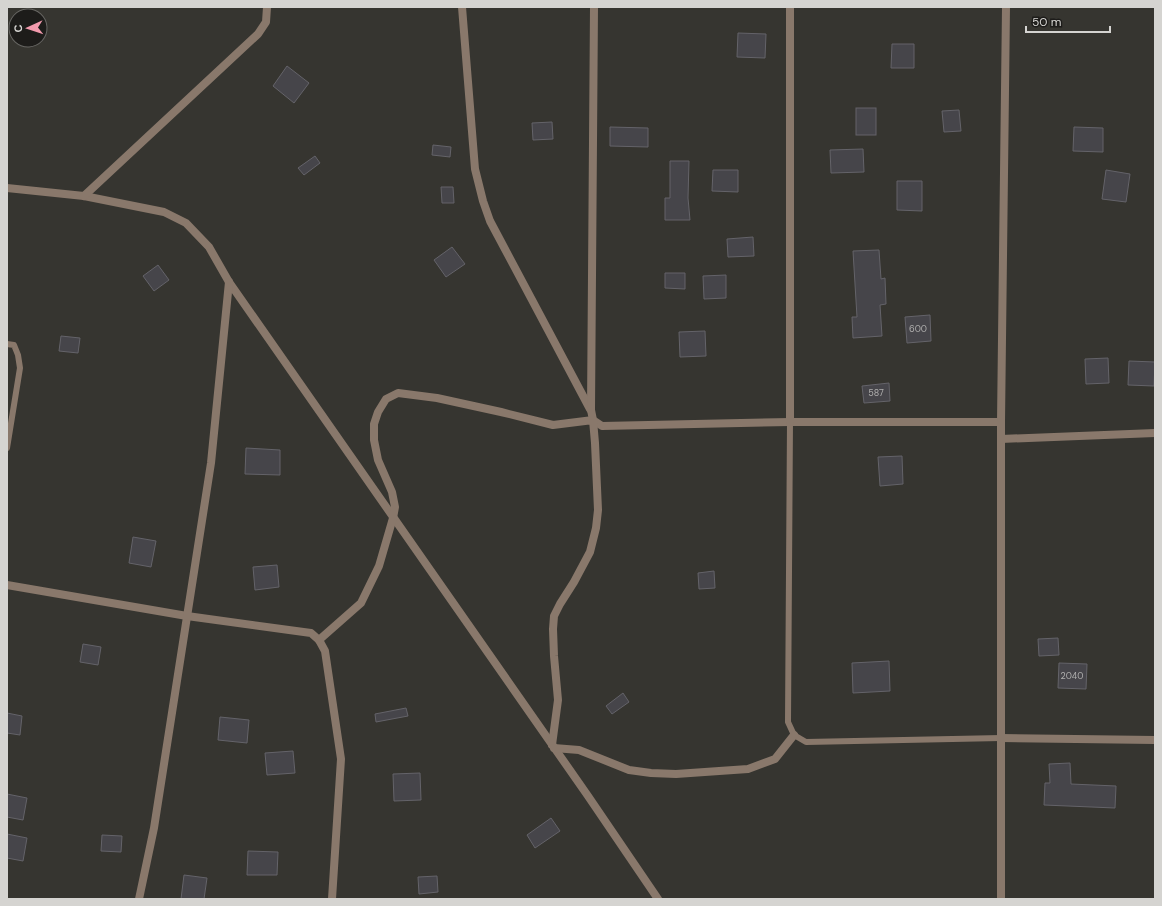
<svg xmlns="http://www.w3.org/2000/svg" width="1162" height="906" font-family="'DM Sans',sans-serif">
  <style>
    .building { fill: #46454a; stroke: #646369 }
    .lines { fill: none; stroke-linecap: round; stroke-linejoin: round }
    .service { stroke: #89786b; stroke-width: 6 }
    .minor { stroke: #89786b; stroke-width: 8 }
    .tertiary { stroke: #89786b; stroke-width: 8 }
    .labels { text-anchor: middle; stroke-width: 3; stroke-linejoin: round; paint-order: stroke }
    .number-label { font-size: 9px; fill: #b1b0af }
  </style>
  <rect width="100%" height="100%" fill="#363530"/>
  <!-- building -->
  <g class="building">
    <polygon points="738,33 766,34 765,58 737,57"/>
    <polygon points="892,44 914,44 914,68 891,68"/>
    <polygon points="287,66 309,83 294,103 273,86"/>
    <rect x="856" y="108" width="20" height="27"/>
    <polygon points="959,110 961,131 944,132 942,111"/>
    <polygon points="552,122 553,139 533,140 532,123"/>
    <polygon points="610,127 648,128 648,147 610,146"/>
    <polygon points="1074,127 1103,128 1103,152 1073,151"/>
    <polygon points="433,145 451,147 450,157 432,155"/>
    <polygon points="863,149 864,172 831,173 830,150"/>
    <polygon points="315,156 320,163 304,175 298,168"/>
    <polygon points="670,161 689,161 688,198 690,220 665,220 665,198 670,198"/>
    <polygon points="713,170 738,170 738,192 712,191"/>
    <polygon points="1106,170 1130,174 1126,202 1102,199"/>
    <polygon points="897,181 922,181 922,211 897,210"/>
    <polygon points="441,187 453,187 454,203 442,203"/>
    <polygon points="753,237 754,256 728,257 727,239"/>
    <polygon points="452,247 465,264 446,277 434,260"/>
    <polygon points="879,250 881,279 885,278 886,304 880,305 882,336 853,338 852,317 857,317 853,251"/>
    <polygon points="158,265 169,280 154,291 143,276"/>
    <polygon points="665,273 685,273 685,289 665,288"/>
    <polygon points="726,275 726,298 704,299 703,276"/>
    <polygon points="930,315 931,341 907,343 905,317"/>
    <polygon points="705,331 706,356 680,357 679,332"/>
    <polygon points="61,336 80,338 78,353 59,351"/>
    <polygon points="1108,358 1109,383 1086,384 1085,359"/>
    <polygon points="1129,361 1155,362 1154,386 1128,385"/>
    <polygon points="889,383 890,401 864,403 862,386"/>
    <polygon points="246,448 280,450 280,475 245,474"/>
    <polygon points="902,456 903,484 880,486 878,457"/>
    <polygon points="133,537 156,541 151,567 129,563"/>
    <polygon points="277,565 279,587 255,590 253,567"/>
    <polygon points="714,571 715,588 699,589 698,573"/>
    <polygon points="1058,638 1059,655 1039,656 1038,639"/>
    <polygon points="83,644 101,647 98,665 80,662"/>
    <polygon points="889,661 890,691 853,693 852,663"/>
    <polygon points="1059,663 1087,664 1086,689 1058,688"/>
    <polygon points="623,693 629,702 612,714 606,706"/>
    <polygon points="406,708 408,716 376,722 375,714"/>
    <polygon points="7,713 22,716 20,735 7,733"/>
    <polygon points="220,717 249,720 247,743 218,740"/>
    <polygon points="293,751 295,773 267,775 265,753"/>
    <polygon points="1070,763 1071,784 1116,786 1115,808 1044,805 1045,783 1050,783 1049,764"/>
    <polygon points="420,773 421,800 394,801 393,774"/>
    <polygon points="7,794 27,798 23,820 7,817"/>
    <polygon points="551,818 560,831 535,848 527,835"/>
    <polygon points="7,834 27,838 23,861 7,858"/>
    <polygon points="102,835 122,836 121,852 101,851"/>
    <polygon points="248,851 278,852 277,875 247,875"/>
    <polygon points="184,875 207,878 204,899 181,899"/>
    <polygon points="437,876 438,892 419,894 418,877"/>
  </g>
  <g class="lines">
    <!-- service -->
    <g class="service">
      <polyline points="7,344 14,345 18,355 20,368 7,448"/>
      <polyline points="790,422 788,722 794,735 806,742 1001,738"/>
    </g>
    <!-- minor -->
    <g class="minor">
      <polyline points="462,7 475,169 483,201 490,221 590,409"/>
      <polyline points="594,7 591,410 593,420 602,426 790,422 1001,422"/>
      <polyline points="790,7 790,422"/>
      <polyline points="7,188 84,196 164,212 186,223 209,247 229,282 588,796 658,899"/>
      <polyline points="84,196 258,34 266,22 267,7"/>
      <polyline points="1001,439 1155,433"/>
      <polyline points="7,585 187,616 311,633 319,640 325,651 341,759 332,899"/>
      <polyline points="319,640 361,603 379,566 393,518 395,507 392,492 378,460 374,440 374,424 378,412 386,399 398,393 437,398 501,412 553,425 593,420 595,443 598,510 596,528 590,552 574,582 560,604 554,616 553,629 554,656 558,700 552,745"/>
      <polyline points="1001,738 1155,740"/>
      <polyline points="554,748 579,750 629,770 651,773 676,774 748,769 775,759 794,735"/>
      <polyline points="139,899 154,828 211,463 229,282"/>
    </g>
    <!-- tertiary -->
    <polyline class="tertiary" points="1001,899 1001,422 1006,7"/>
  </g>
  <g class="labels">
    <!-- number labels -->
    <g class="number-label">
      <text x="918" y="332">600</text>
      <text x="876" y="396">587</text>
      <text x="1072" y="679">2040</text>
    </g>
  </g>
  <!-- border -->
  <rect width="1162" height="906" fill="none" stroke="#d5d4d1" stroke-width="16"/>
  <!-- north arrow -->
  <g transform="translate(28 28) rotate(267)"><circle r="19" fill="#1d1c1a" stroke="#676663"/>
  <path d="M0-3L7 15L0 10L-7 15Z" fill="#f29aad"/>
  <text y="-6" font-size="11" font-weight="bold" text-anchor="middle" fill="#d5d4d1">С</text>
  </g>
  <!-- scale -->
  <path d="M1026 26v6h84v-6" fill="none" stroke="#d5d4d1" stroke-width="2"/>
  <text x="1032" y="26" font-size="12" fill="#d5d4d1" stroke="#1d1c1a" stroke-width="3" paint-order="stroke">50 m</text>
</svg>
